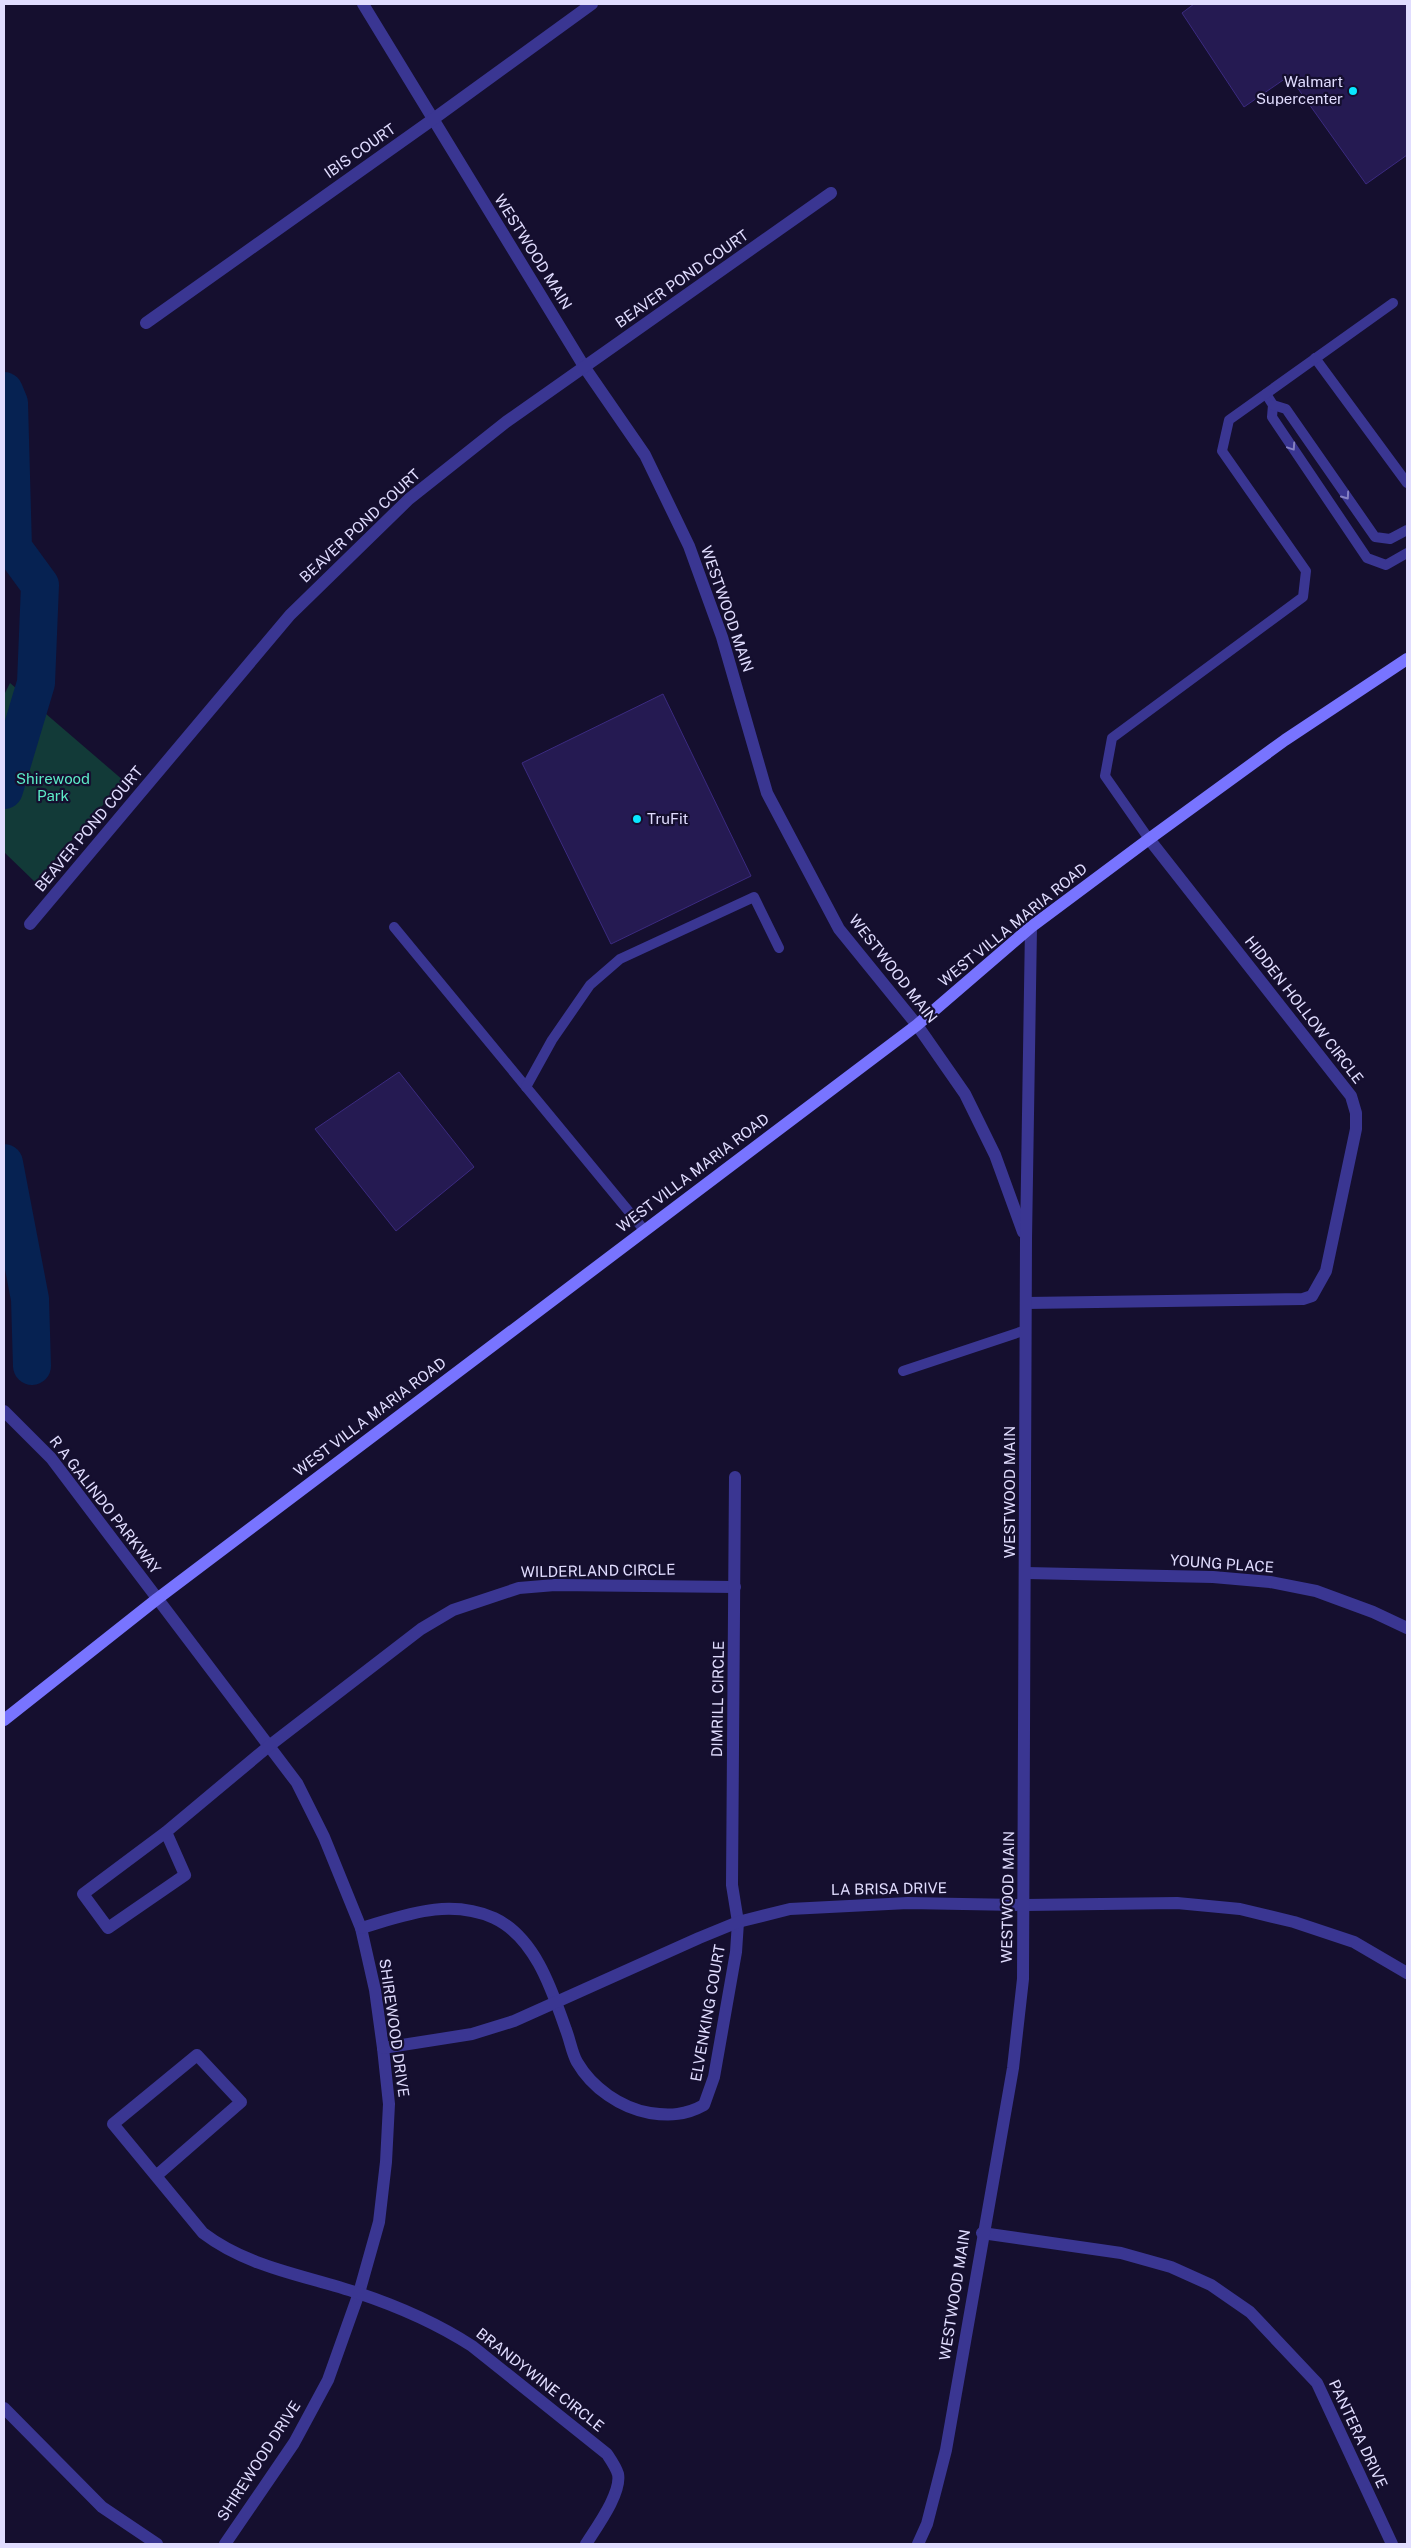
<svg xmlns="http://www.w3.org/2000/svg" width="1411" height="2548" font-family="'Public Sans',sans-serif">
  <style>
    .green { fill: #123a38 }
    .lines { fill: none; stroke-linecap: round; stroke-linejoin: round }
    .river { stroke: #062252; stroke-width: 38 }
    .building { fill: #251a52; stroke: #3b2a80 }
    .lane { stroke: #3a3692; stroke-width: 10 }
    .street { stroke: #3a3692; stroke-width: 12 }
    .secondary { stroke: #7874ff; stroke-width: 12 }
    .oneway { stroke: #8581c3 }
    .poi-dot { fill: #09e7ff; stroke: #150f2f; stroke-width: 2 }
    .labels { text-anchor: middle; stroke-width: 4.5; stroke-linejoin: round; paint-order: stroke }
    .poi-label { font-size: 15px; fill: #e1ddff; stroke: #150f2f; text-anchor: end }
    .street-label { font-size: 15px; fill: #e1ddff; stroke: #150f2f }
    .park-label { font-size: 15px; fill: #5decc8; stroke: #150f2f }
  </style>
  <rect width="100%" height="100%" fill="#150f2f"/>
  <!-- green -->
  <polygon class="green" points="10,683 124,781 35,882 4,852 4,695"/>
  <g class="lines">
    <!-- river -->
    <g class="river">
      <polyline points="4,391 9,403 13,548 40,585 36,683 4,790"/>
      <polyline points="4,1163 30,1299 32,1366"/>
    </g>
  </g>
  <!-- building -->
  <g class="building">
    <polygon points="1194,4 1407,4 1407,155 1366,184 1289,76 1244,107 1182,13"/>
    <polygon points="663,694 751,876 611,944 522,763"/>
    <polygon points="399,1072 474,1167 396,1231 315,1129"/>
  </g>
  <g class="lines">
    <!-- lane -->
    <g class="lane">
      <polyline points="1315,358 1407,483"/>
      <polyline points="1266,394 1273,405 1272,417 1367,558 1386,565 1407,553"/>
      <polyline points="1273,405 1286,409 1375,537 1390,539 1407,530"/>
      <polyline points="1149,839 1105,776 1112,738 1303,597 1306,571 1222,451 1229,420 1393,303"/>
      <polyline points="394,927 645,1231"/>
      <polyline points="526,1087 552,1040 590,985 620,959 754,897 779,948"/>
      <polyline points="903,1371 1026,1330"/>
    </g>
    <!-- street -->
    <g class="street">
      <polyline points="363,4 585,368 645,455 689,546 722,637 767,793 839,929 917,1025 965,1094 995,1155 1023,1232"/>
      <polyline points="146,323 432,120 592,4"/>
      <polyline points="30,924 290,615 409,499 506,422 831,193"/>
      <polyline points="1026,1303 1303,1299 1312,1296 1326,1271 1356,1129 1356,1113 1351,1096 1149,839"/>
      <polyline points="4,1411 51,1458 297,1783 324,1837 361,1928 375,1990 383,2048 389,2104 386,2162 379,2222 359,2293 328,2380 294,2443 225,2544"/>
      <polyline points="1026,1573 1213,1577 1270,1582 1316,1591 1373,1612 1407,1628"/>
      <polyline points="166,1832 185,1875 108,1928 83,1894 166,1832 269,1746 421,1629 453,1610 519,1588 555,1585 735,1587"/>
      <path d="M361,1928c45,-13 87,-30 133,-10 41,19 58,72 72,112 4,10 6,23 11,32 15,26 44,46 73,51 20,3 36,2 54,-8l10,-28 22,-125 2,-30 -6,-37 3,-408"/>
      <polyline points="383,2048 472,2034 514,2021 699,1938 738,1922 790,1909 908,1903 1025,1905 1177,1903 1240,1909 1294,1922 1354,1942 1407,1973"/>
      <path d="M156,2176l85,-74 -44,-47 -84,69 90,109c46,35 102,42 155,60 39,13 80,31 114,53l135,108c4,6 9,13 11,20 4,19 -22,54 -32,70"/>
      <polyline points="982,2233 1121,2253 1171,2267 1211,2285 1250,2312 1317,2383 1392,2544"/>
      <polyline points="4,2408 102,2507 157,2544"/>
      <polyline points="918,2544 927,2524 946,2450 1013,2068 1023,1979 1026,1239 1031,927"/>
    </g>
    <!-- secondary -->
    <polyline class="secondary" points="4,1720 157,1599 917,1025 1031,927 1149,839 1285,740 1407,659"/>
  </g>
  <!-- one-way arrows -->
  <defs><path id="oneway-chevron" d="M-2-3.5L2.5 0L-2 3.5" fill="none" stroke-width="1.6" stroke-linecap="round" stroke-linejoin="round" transform="scale(1.25)"/></defs>
  <g class="oneway">
    <use href="#oneway-chevron" transform="translate(1292 447) rotate(56)"/>
    <use href="#oneway-chevron" transform="translate(1346 496) rotate(55)"/>
  </g>
  <!-- markers -->
  <g class="poi-dot">
    <circle cx="1353" cy="91" r="5"/>
    <circle cx="637" cy="819" r="5"/>
  </g>
  <g class="labels">
    <!-- poi labels -->
    <g class="poi-label">
      <text x="1343" y="87">Walmart<tspan x="1343" dy="17">Supercenter</tspan></text>
      <text x="647" y="824" text-anchor="start">TruFit</text>
    </g>
    <!-- street labels -->
    <g class="street-label">
      <text transform="translate(360 151) rotate(-35)" y="5">IBIS COURT</text>
      <text transform="translate(533 252) rotate(58)" y="5">WESTWOOD MAIN</text>
      <text transform="translate(682 279) rotate(-35)" y="5">BEAVER POND COURT</text>
      <text transform="translate(360 526) rotate(-43)" y="5">BEAVER POND COURT</text>
      <text transform="translate(727 609) rotate(71)" y="5">WESTWOOD MAIN</text>
      <text transform="translate(89 829) rotate(-50)" y="5">BEAVER POND COURT</text>
      <text transform="translate(1013 925) rotate(-39)" y="5">WEST VILLA MARIA ROAD</text>
      <text transform="translate(893 969) rotate(52)" y="5">WESTWOOD MAIN</text>
      <text transform="translate(1304 1010) rotate(52)" y="5">HIDDEN HOLLOW CIRCLE</text>
      <text transform="translate(693 1173) rotate(-37)" y="5">WEST VILLA MARIA ROAD</text>
      <text transform="translate(370 1417) rotate(-37)" y="5">WEST VILLA MARIA ROAD</text>
      <text transform="translate(1010 1492) rotate(-90)" y="5">WESTWOOD MAIN</text>
      <text transform="translate(105 1505) rotate(52)" y="5">R A GALINDO PARKWAY</text>
      <text transform="translate(1222 1564) rotate(4)" y="5">YOUNG PLACE</text>
      <text transform="translate(598 1571) rotate(-1)" y="5">WILDERLAND CIRCLE</text>
      <text transform="translate(718 1699) rotate(-89)" y="5">DIMRILL CIRCLE</text>
      <text transform="translate(889 1889) rotate(-1)" y="5">LA BRISA DRIVE</text>
      <text transform="translate(1008 1897) rotate(-89)" y="5">WESTWOOD MAIN</text>
      <text transform="translate(708 2013) rotate(-80)" y="5">ELVENKING COURT</text>
      <text transform="translate(394 2028) rotate(82)" y="5">SHIREWOOD DRIVE</text>
      <text transform="translate(955 2295) rotate(-81)" y="5">WESTWOOD MAIN</text>
      <text transform="translate(540 2380) rotate(38)" y="5">BRANDYWINE CIRCLE</text>
      <text transform="translate(1358 2434) rotate(65)" y="5">PANTERA DRIVE</text>
      <text transform="translate(259 2461) rotate(-57)" y="5">SHIREWOOD DRIVE</text>
    </g>
    <!-- park labels -->
    <g class="park-label">
      <text x="53" y="784">Shirewood<tspan x="53" dy="17">Park</tspan></text>
    </g>
  </g>
  <!-- border -->
  <rect width="1411" height="2548" fill="none" stroke="#e1ddff" stroke-width="10"/>
</svg>
